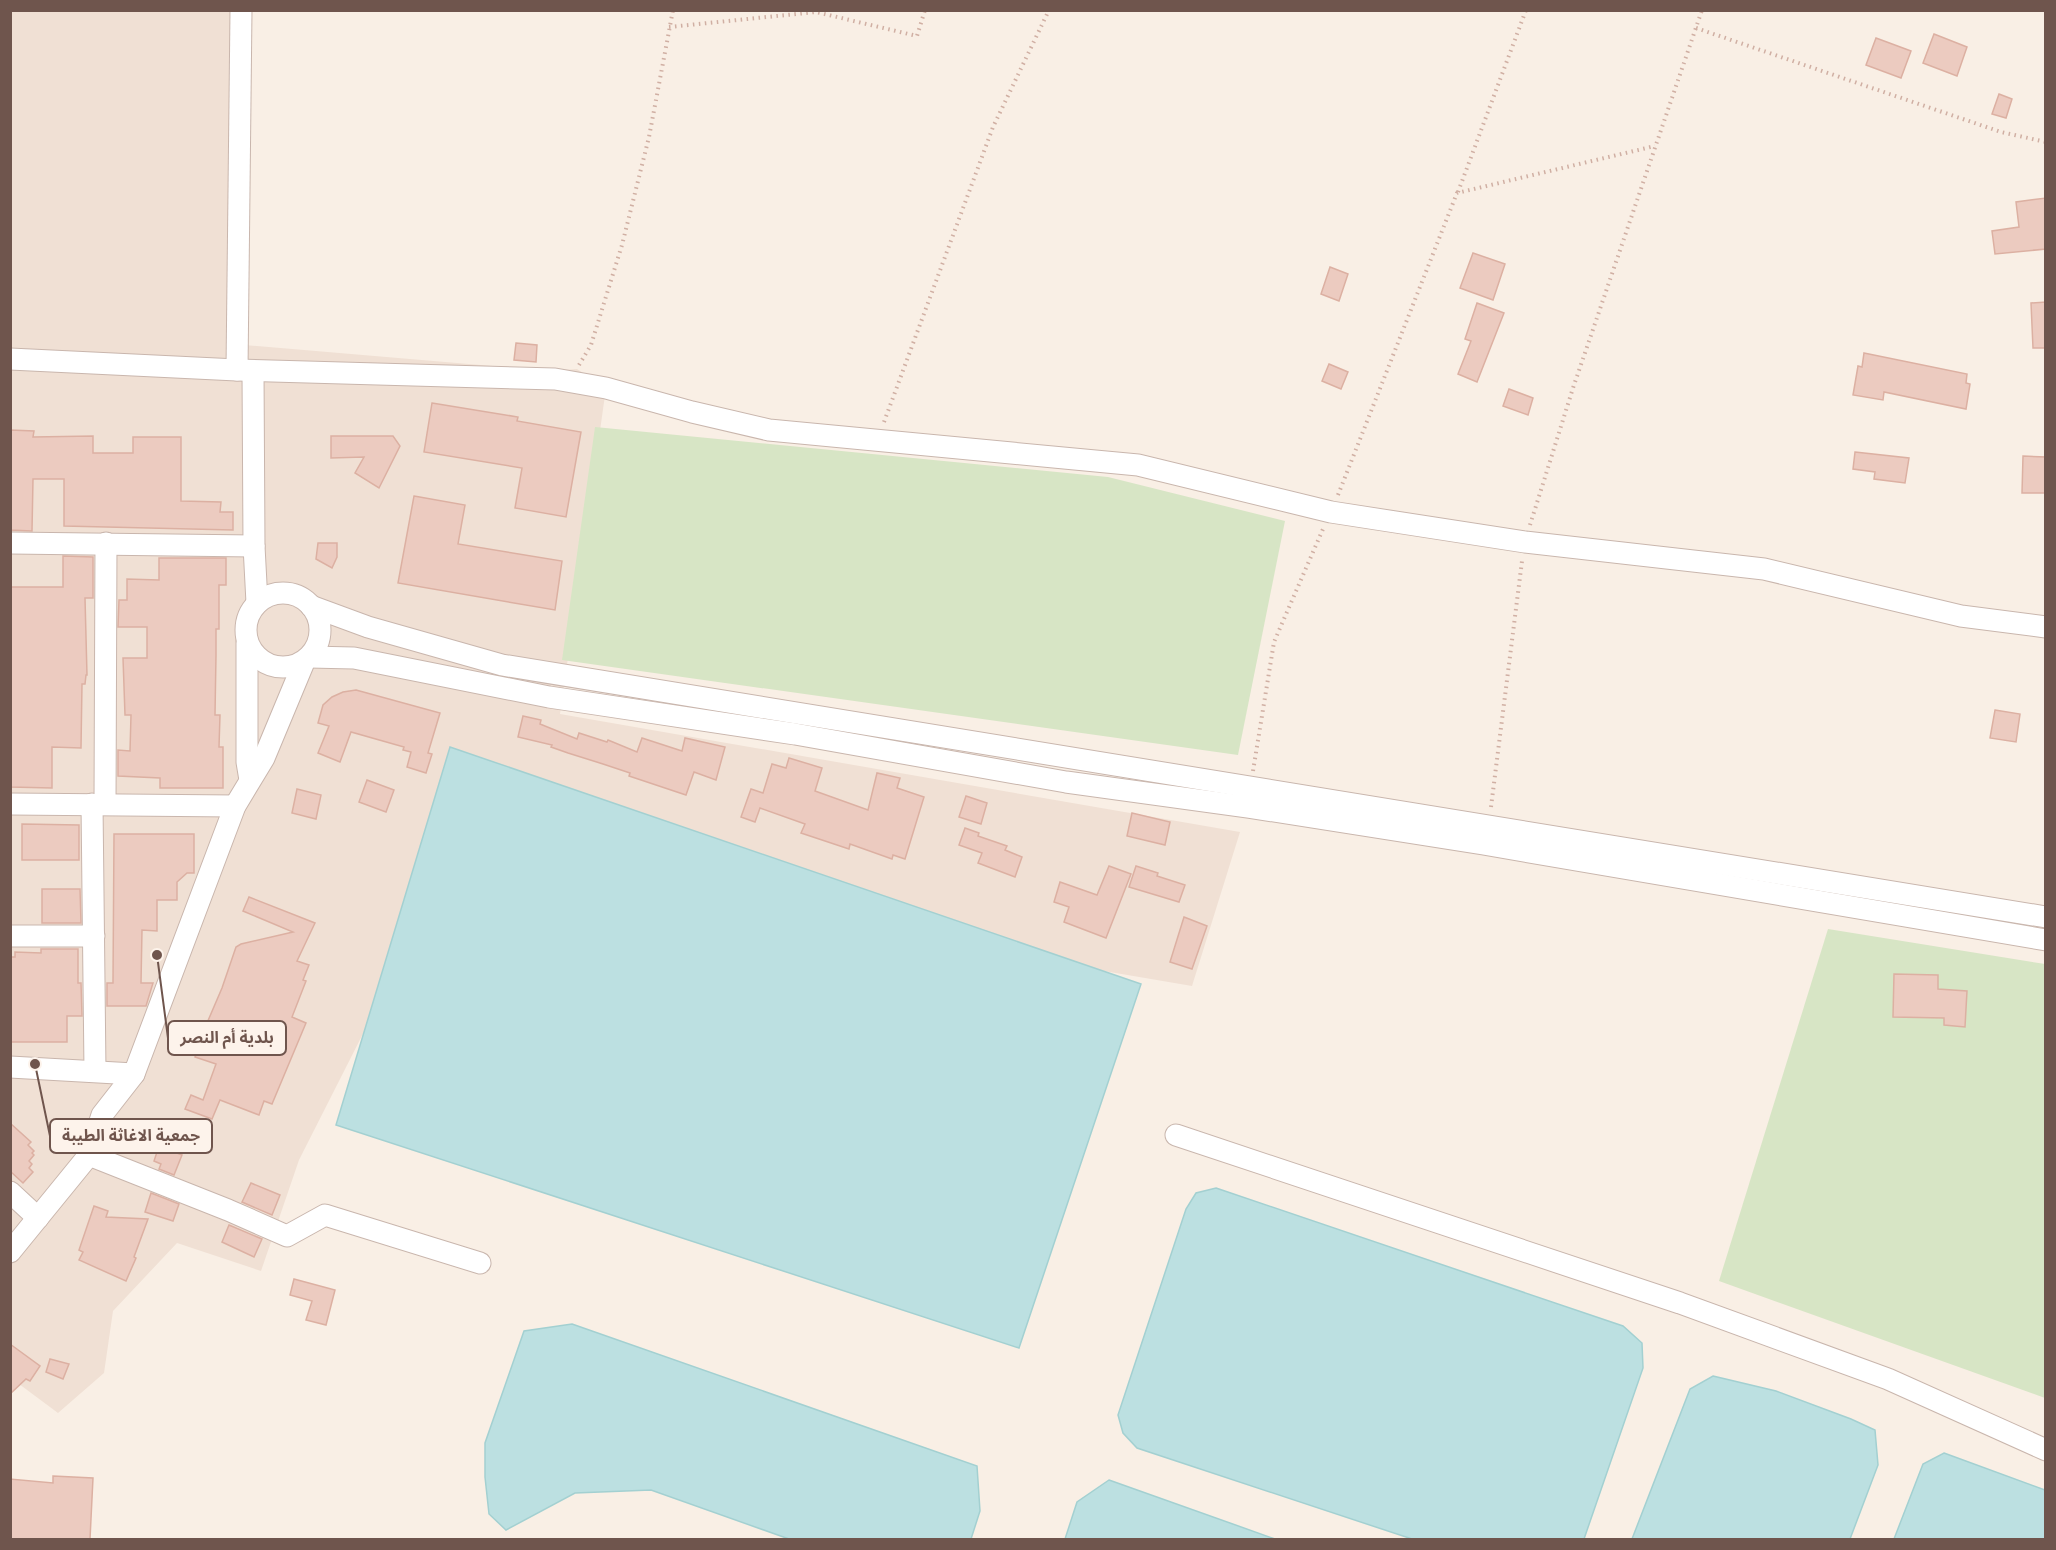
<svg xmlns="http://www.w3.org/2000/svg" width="2056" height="1550" font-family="Inter,'Noto Sans Arabic',sans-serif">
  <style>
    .residential { fill: #f0e0d4 }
    .green { fill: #d7e5c5 }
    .water { fill: #bce0e1; stroke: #a3d0d1; stroke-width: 1.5 }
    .building { fill: #eccbc0; stroke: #dcb0a2; stroke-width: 1.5 }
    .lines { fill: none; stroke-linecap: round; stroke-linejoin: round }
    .minor-casing { stroke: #c9b6ad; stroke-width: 23 }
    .path { stroke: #d0afa3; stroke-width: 4; stroke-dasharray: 1.5 4.5; stroke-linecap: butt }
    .minor { stroke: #fff; stroke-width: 21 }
    .leader { fill: none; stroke: #6f554d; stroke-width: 2 }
    .callout-dot { fill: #6f554d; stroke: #fdf3eb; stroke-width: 2 }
    .callout { fill: #fdf3eb; stroke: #6f554d; stroke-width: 2 }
    .callout-label { font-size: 16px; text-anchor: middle; font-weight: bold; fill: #6f554d }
  </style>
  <rect width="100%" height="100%" fill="#f9efe5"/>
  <!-- residential -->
  <polygon class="residential" points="11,11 250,11 244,345 550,371 577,369 606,388 560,714 1240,832 1192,986 451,860 299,1160 261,1271 177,1243 113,1311 104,1373 58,1413 11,1378"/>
  <!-- green -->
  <g class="green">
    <polygon points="595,427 1108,477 1285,521 1238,755 562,660"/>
    <polygon points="1828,929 2045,964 2045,1398 1719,1281"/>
  </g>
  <!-- water -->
  <g class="water">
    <polygon points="450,747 1141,984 1019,1348 336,1125"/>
    <polygon points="1216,1188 1623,1326 1642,1343 1643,1368 1584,1539 1412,1539 1137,1448 1123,1433 1118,1415 1186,1209 1196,1193"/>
    <polygon points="572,1324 977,1466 980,1511 971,1539 789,1539 651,1490 575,1493 506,1530 489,1514 485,1477 485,1443 524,1331"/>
    <polygon points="1713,1376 1776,1391 1851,1419 1875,1430 1878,1465 1850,1539 1632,1539 1690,1389"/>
    <polygon points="1944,1453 2045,1490 2045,1539 1894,1539 1923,1464"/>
    <polygon points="1109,1480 1275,1539 1065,1539 1077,1502"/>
  </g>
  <!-- building -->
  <g class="building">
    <polygon points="1934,34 1967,47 1957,76 1923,63"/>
    <polygon points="1876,38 1911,51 1901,78 1866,65"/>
    <polygon points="1999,94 2012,99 2006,118 1992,114"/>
    <polygon points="2046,198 2046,249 1995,254 1992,231 2019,227 2016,202"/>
    <polygon points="1473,253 1505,264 1493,300 1460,288"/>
    <polygon points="1330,267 1348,274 1339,301 1321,294"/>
    <polygon points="2046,302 2046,348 2033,348 2031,303"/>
    <polygon points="1477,303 1504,313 1477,382 1458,374 1471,341 1465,339"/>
    <polygon points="516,343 537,345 536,362 514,360"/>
    <polygon points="1864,353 1967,374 1966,383 1970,384 1966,409 1884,392 1883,400 1853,395 1858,366 1862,367"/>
    <polygon points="1329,364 1348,372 1341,389 1322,381"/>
    <polygon points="1509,389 1533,398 1528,415 1503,406"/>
    <polygon points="432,403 518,417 517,421 581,432 566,517 515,508 522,468 424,452"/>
    <polygon points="10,430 34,431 33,437 93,436 93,453 133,453 133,437 181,437 181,501 221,502 220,512 233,512 233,530 64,526 64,479 33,479 32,531 10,530"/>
    <polygon points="331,436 393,436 400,446 379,488 355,473 364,457 331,458"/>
    <polygon points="1855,452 1909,458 1905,483 1874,479 1875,472 1853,469"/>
    <polygon points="2023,456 2046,457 2046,493 2022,493"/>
    <polygon points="414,496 465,505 458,544 562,561 555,610 398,583"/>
    <polygon points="318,543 337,543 337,557 332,568 316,559"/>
    <polygon points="63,556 93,557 93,598 85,598 87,675 86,675 85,684 82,684 81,748 52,747 52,788 10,787 10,587 63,587"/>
    <polygon points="159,558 226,558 226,585 219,585 219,629 216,629 216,655 215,715 220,715 219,747 223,747 223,788 160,788 160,778 118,776 118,750 130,751 131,715 125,715 123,658 147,658 147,627 118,627 119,600 127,600 127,579 159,580"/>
    <polygon points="356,690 440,713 428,753 432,754 426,773 407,767 411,752 403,750 404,747 351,732 340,762 318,753 329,726 318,723 323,705 332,697 343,692"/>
    <polygon points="1995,710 2020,714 2016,742 1990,738"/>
    <polygon points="523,716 541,720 540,724 577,739 579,733 607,742 608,740 637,752 642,738 682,751 685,738 725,747 716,780 694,772 686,795 629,776 630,773 603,764 568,753 551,747 552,745 518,737"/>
    <polygon points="789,758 822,768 815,791 868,810 877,773 900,778 897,788 924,797 905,859 893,855 892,859 850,844 849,849 801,833 805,824 760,808 755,822 741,817 751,789 763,793 772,764 786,768"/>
    <polygon points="367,780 394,790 386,812 359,802"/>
    <polygon points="297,789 321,795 316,819 292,813"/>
    <polygon points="966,796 987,803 981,824 959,817"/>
    <polygon points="1132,813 1170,822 1165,845 1127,836"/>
    <polygon points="22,824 79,825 79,860 22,860"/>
    <polygon points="965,828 979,833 978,836 1007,846 1005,850 1022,857 1015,877 978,863 982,853 959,845"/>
    <polygon points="114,834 194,834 194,873 187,873 177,882 177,900 157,900 157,931 142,930 141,983 153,983 146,1006 107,1006 107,983 113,983"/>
    <polygon points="1109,866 1131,874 1106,938 1064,922 1069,907 1054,902 1060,882 1097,895"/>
    <polygon points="1136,866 1158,873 1157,876 1185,885 1179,902 1129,887"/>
    <polygon points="42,889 80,889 81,923 42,923"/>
    <polygon points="249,897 315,923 297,961 309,965 303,980 306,981 292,1017 306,1023 272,1104 264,1101 259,1115 220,1100 212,1119 185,1109 191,1095 203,1100 216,1064 195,1057 204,1030 222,988 236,947 241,944 293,932 243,911"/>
    <polygon points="1184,917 1207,926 1192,969 1170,962"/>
    <polygon points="41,949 78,949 78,983 81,983 82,1016 67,1016 67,1042 10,1042 10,957 15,957 15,952 41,953"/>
    <polygon points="1894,974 1938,975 1938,989 1967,991 1965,1027 1944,1025 1944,1018 1893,1017"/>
    <polygon points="10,1123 31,1142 28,1145 34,1151 32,1153 34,1155 29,1161 32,1164 29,1168 33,1172 23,1183 10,1171"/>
    <polygon points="159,1146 182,1155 174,1175 159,1169 161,1164 154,1161"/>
    <polygon points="251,1183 280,1195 272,1215 242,1202"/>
    <polygon points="151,1193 179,1204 173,1221 145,1212"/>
    <polygon points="94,1206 108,1211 106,1217 148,1219 134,1257 136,1258 126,1281 79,1260 83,1252 79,1250"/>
    <polygon points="229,1225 262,1239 254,1257 222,1242"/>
    <polygon points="294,1279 335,1290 326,1325 306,1320 312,1301 290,1295"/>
    <polygon points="10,1344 40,1366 30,1381 26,1379 10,1394"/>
    <polygon points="50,1359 69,1364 63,1379 46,1372"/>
    <polygon points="53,1476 93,1478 90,1539 10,1539 10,1479 53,1483"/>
  </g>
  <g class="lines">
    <defs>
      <g id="minor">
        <polyline points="10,359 237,370 555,379 606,388 692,412 769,430 1138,465 1331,512 1525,542 1764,569 1961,616 2046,627"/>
        <polyline points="237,370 241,10"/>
        <polyline points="253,371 254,546 257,603"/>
        <polyline points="10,543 254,546"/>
        <circle cx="283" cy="630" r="37"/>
        <polyline points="311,606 368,627 502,665 2046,917"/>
        <polyline points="247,643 247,762 250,780"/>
        <polyline points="309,657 354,658 549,697 795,734 1066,782 1248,807 1483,844 2046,940"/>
        <polyline points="10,804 235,806"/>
        <polyline points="92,804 95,1071"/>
        <polyline points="105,804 106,543"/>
        <polyline points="10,936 94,936"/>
        <polyline points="10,1067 134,1074"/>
        <polyline points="1176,1135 1680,1303 1888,1379 2046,1450"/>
        <polyline points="89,1155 228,1210 287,1236 325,1215 480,1263"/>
        <polyline points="10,1192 38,1218"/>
        <polyline points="10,1252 89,1155 102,1115 134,1074 235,806 264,758 304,662"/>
      </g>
    </defs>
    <!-- minor casing -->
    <use href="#minor" class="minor-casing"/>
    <!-- path -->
    <g class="path">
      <polyline points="669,27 816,12 917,36 925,10"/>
      <polyline points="1696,28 2001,132 2046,142"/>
      <polyline points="1458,192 1526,10"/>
      <polyline points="579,365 591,345 622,245 649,137 673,10"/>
      <polyline points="884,422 993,127 1049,10"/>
      <polyline points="1338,495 1457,193 1655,146"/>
      <polyline points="1530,525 1573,388 1702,10"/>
      <polyline points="1253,771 1274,642 1323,529"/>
      <polyline points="1491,807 1522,561"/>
    </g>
    <!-- minor -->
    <use href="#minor" class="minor"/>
  </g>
  <!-- callouts -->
  <path class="leader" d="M157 955L168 1038M35 1064L50 1136"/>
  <g class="callout-dot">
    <circle cx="157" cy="955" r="6"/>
    <circle cx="35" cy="1064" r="6"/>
  </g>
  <g class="callout">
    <rect x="168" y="1021" width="118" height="34" rx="6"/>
    <rect x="50" y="1119" width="162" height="34" rx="6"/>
  </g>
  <g class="callout-label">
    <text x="227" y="1043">بلدية أم النصر</text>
    <text x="131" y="1141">جمعية الاغاثة الطيبة</text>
  </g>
  <!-- border -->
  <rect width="2056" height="1550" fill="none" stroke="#6f554d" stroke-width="24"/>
</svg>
